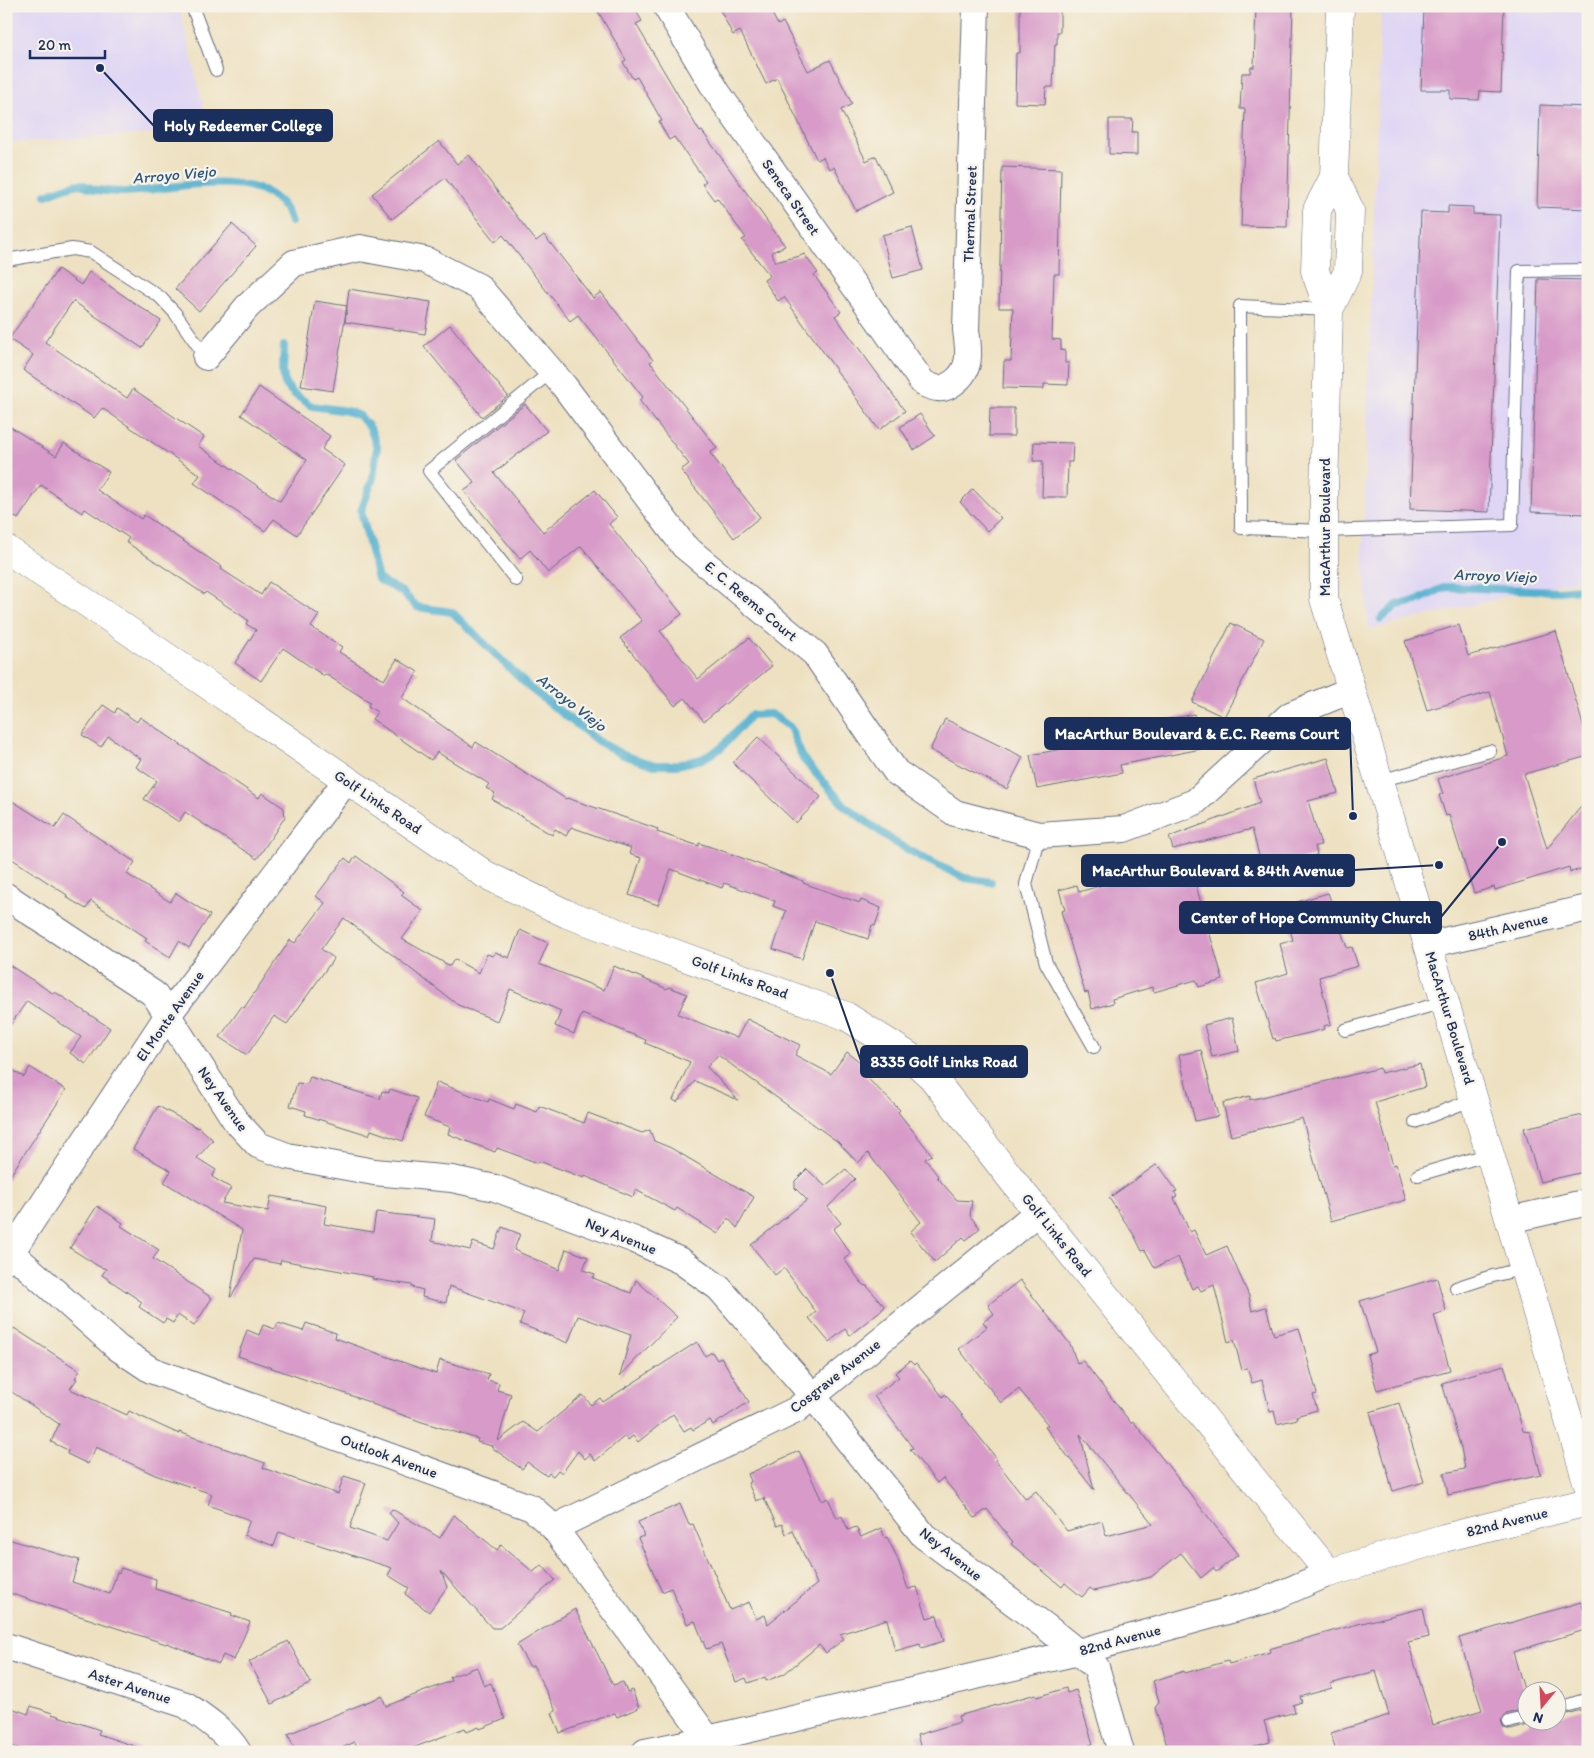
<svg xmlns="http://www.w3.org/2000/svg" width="1594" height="1758" font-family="Itim,sans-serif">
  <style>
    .built { fill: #dfd5f5 }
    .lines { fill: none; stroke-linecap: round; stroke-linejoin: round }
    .stream { stroke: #52b1d0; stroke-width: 8 }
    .building { fill: #d89bc9 }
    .lane-casing { stroke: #656d81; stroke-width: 14 }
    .street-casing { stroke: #656d81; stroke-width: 28 }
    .secondary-casing { stroke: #656d81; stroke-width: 29 }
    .lane { stroke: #fff; stroke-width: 12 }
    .street { stroke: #fff; stroke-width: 26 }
    .secondary { stroke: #fff; stroke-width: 28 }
    .labels { text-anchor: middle; stroke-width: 4.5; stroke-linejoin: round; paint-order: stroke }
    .street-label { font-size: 15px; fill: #1b2f5e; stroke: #f7f3e8 }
    .water-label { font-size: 16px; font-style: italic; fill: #2c5680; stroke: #f7f3e8 }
    .leader { fill: none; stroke: #1b2f5e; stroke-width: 2 }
    .callout-dot { fill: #1b2f5e; stroke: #f7f3e8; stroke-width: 2 }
    .callout { fill: #1b2f5e; stroke: #1b2f5e; stroke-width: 2 }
    .callout-label { font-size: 16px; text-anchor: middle; font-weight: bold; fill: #fff }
  </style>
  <rect width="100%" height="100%" fill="#f7f3e8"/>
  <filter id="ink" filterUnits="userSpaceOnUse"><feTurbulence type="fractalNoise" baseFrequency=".02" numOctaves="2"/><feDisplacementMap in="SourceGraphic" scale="10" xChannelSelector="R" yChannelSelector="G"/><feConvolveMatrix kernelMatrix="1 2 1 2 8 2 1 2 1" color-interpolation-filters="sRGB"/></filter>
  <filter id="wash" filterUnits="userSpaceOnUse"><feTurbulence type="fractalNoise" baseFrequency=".0096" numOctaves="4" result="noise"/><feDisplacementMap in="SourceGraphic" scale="20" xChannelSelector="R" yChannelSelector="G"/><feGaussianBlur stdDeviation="1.12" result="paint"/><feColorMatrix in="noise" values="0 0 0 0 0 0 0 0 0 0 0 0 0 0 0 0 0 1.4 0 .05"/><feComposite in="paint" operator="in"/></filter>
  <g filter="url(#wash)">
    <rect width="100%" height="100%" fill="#eee1c1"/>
    <!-- built -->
    <g class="built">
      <polygon points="6,6 179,6 209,130 6,143"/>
      <polygon points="1381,6 1588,6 1588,577 1369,630 1363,546"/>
    </g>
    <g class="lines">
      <!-- stream -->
      <g class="stream">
        <path d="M46,195c8,-3 24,-10 33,-11 5,0 12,5 18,6 8,1 18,2 27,2 46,-1 149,-32 167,30"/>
        <polyline points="284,346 283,372 285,384 294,394 312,406 347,411 360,416 370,428 377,447 373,478 361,511 378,579 402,592 417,607 452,612 530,688 598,741 623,755 654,765 677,765 702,759 721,748 751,715 771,714 790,727 803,759 845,806 896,843 927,860 965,878 991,882"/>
        <polyline points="1381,619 1397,605 1417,601 1445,587 1559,591 1588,588"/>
      </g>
    </g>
    <g id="blocks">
      <!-- building -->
      <g class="building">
        <polygon points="595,6 633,6 642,21 636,24 700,132 702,131 785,246 772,252 775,262 800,256 804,254 818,273 814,275 841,312 835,316 905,411 879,430 784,297 778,301 764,280 770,276 742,240 746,238 717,198 714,200 702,184 706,181 674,137 669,140 659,122 662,121 637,77 633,79 623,62 626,60"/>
        <polygon points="718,6 768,6 778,25 783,22 808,71 830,60 852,104 841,110 866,161 876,156 893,192 856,211 834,167 829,169 823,157 817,160 777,78 766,84 740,31 733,35"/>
        <polygon points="1020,6 1058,6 1058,10 1060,11 1060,32 1057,32 1057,44 1055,44 1053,87 1046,87 1045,104 1015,103 1016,53 1020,53"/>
        <polygon points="1256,6 1293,6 1287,227 1241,226 1245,109 1240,109 1242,73 1250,73 1251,67 1254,67"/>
        <polygon points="1424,6 1504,6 1501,92 1480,91 1479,100 1450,99 1450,90 1421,90"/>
        <polygon points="1540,105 1588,107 1588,209 1537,207"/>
        <polygon points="1109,119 1133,119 1132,132 1137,132 1137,155 1109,154"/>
        <polygon points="439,141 457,164 469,155 536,241 544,235 593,298 601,292 653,360 650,362 717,448 710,453 760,517 734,538 681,470 689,464 639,400 643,397 578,315 570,321 503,235 495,242 445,178 392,219 372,194"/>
        <polygon points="1002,167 1061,169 1059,274 1054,274 1052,339 1061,340 1061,350 1065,351 1065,363 1069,363 1068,385 1044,384 1044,389 1003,388 1004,361 1011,361 1013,308 999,308"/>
        <polygon points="1448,206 1473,207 1473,214 1500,215 1489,512 1410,509 1421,212 1448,213"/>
        <polygon points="232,224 256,246 199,311 175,289"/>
        <polygon points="912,227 923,270 893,278 882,235"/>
        <polygon points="58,269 81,285 89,272 161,321 142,348 73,301 45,342 127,398 133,389 204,437 198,446 280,501 307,460 241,415 259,387 330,436 322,449 345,465 297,535 274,519 265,531 194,483 200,475 102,408 94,418 23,370 33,355 9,339"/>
        <polygon points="1538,279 1588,280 1588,514 1531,512"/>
        <polygon points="349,289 431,302 425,334 345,322"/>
        <polygon points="315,301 347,306 333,391 301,386"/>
        <polygon points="450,325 508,396 482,417 424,346"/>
        <polygon points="525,404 547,431 494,473 543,532 595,490 617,517 609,524 682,614 660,631 698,679 749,638 772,666 704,721 685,698 675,706 620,638 642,621 581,546 548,573 530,550 520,559 464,491 475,483 456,460"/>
        <polygon points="990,408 1014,408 1014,436 989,436"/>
        <polygon points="920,414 935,436 914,450 900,427"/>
        <polygon points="6,424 56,456 64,443 109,472 97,490 141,519 144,515 222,567 221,569 261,595 269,582 319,615 311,627 342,647 339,652 384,680 397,659 418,672 402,698 473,747 476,742 566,799 567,798 658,829 657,832 699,846 699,843 734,855 803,881 803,883 860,903 861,900 881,908 875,926 872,925 868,939 815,921 802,959 773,949 786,911 773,906 775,901 724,883 722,888 671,869 658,905 629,895 641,858 629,854 631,848 571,827 566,836 555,829 552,835 492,799 495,793 486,788 489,784 437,752 431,760 372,719 377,712 368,706 370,702 325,674 324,676 283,648 261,681 235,663 256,630 246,624 248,620 206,592 204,594 126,542 129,538 85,509 82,513 41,485 18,519 6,511"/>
        <polygon points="1034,442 1073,443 1072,462 1068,462 1067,497 1042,497 1043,461 1033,461"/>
        <polygon points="973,489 1001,518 987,531 960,502"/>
        <polygon points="1231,623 1264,639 1224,717 1192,702"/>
        <polygon points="1459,625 1468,656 1556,631 1588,743 1588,756 1524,774 1547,849 1588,798 1588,867 1570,872 1569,867 1495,890 1494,887 1474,893 1449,815 1446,816 1439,795 1443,794 1438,779 1508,756 1490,692 1427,710 1405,641"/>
        <polygon points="103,705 115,713 117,708 137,722 140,717 259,798 262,793 284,808 285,817 257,859 185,812 179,822 144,799 157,781 136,767 141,759 108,736 101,747 82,735"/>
        <polygon points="1194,714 1201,749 1120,765 1122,773 1037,789 1030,755 1110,740 1108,731"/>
        <polygon points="945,719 1023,757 1007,789 930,750"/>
        <polygon points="758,737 821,797 796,823 733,763"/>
        <polygon points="1328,758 1338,793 1308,801 1321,845 1315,846 1317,855 1263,870 1252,829 1173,849 1169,837 1260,803 1253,779"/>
        <polygon points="6,797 55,828 64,815 135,862 127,874 170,902 176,893 210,915 189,948 179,941 170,957 145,941 147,938 91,901 86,909 66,897 67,895 6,855"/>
        <polygon points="356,856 404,892 401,895 423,911 402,939 450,966 454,959 479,973 487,954 493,956 495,952 509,958 520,930 548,943 539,964 604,990 614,966 667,989 669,987 687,994 678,1014 737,1038 747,1019 800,1045 795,1055 831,1074 847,1052 864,1065 860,1071 900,1110 898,1112 932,1155 925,1159 938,1176 937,1177 957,1200 972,1201 970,1216 980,1228 966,1240 963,1237 935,1262 910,1232 921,1222 868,1153 858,1163 838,1142 718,1055 707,1067 738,1100 695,1081 677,1102 673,1100 690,1062 645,1043 646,1040 582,1014 574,1034 555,1026 561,1011 510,989 497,1021 458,1005 344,918 321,949 334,958 287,1024 274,1016 247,1055 220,1037 242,1006 244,1008 290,940 295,943 325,903 316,896 345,858 351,863"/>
        <polygon points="1189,861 1223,980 1199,987 1196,980 1154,992 1152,987 1112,999 1113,1003 1092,1009 1088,992 1085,993 1061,911 1065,910 1059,890 1077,885 1079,892 1123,879 1125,884 1165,873 1164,868"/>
        <polygon points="1328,893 1347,948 1352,947 1358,966 1319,977 1331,1024 1324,1026 1325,1029 1276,1041 1275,1038 1273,1039 1256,983 1288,973 1280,944 1293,940 1283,906"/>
        <polygon points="6,963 54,994 55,992 110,1028 86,1064 70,1053 81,1037 27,1001 6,1031"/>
        <polygon points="1232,1018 1239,1051 1212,1057 1204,1025"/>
        <polygon points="1201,1050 1218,1116 1195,1121 1179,1055"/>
        <polygon points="1420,1064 1425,1087 1375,1102 1393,1165 1396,1164 1406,1200 1331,1221 1302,1118 1231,1136 1223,1103 1250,1096 1250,1100 1380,1068 1381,1073"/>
        <polygon points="6,1066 24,1077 30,1067 66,1090 6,1182"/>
        <polygon points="310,1077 380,1099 382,1091 389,1093 390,1089 417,1098 403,1141 371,1130 369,1135 305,1115 306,1111 290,1106 297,1083 307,1084"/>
        <polygon points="437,1082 488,1102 489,1099 514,1109 516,1104 537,1112 539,1106 584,1123 588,1113 642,1133 650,1130 654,1141 671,1148 754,1197 737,1228 728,1218 718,1234 677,1208 675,1211 636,1190 633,1197 585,1176 584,1178 539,1161 538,1163 497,1148 495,1152 448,1134 450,1127 424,1117"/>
        <polygon points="158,1106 198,1128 199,1127 213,1140 197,1158 216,1170 212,1177 231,1188 222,1203 268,1211 271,1196 327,1206 324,1224 373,1232 376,1212 435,1219 432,1241 470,1250 473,1242 494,1249 502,1227 520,1234 514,1250 559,1270 566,1249 588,1257 583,1270 595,1274 593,1278 631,1293 636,1280 677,1317 620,1376 631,1335 578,1316 568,1343 520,1324 524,1313 449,1286 446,1303 422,1297 423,1290 412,1287 412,1285 372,1279 373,1277 281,1260 280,1264 254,1259 231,1297 230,1297 242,1230 164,1182 171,1171 133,1149"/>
        <polygon points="1588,1114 1588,1171 1540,1182 1524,1128"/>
        <polygon points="1156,1165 1159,1168 1160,1167 1177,1191 1174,1192 1177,1196 1174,1198 1190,1232 1194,1230 1206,1255 1227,1246 1249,1296 1252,1311 1266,1307 1274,1335 1299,1328 1317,1394 1313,1395 1317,1410 1296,1416 1297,1419 1277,1424 1274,1411 1270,1412 1262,1380 1252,1383 1247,1368 1242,1370 1234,1340 1228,1342 1214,1285 1201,1291 1198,1286 1192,1289 1178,1257 1155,1268 1145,1250 1142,1251 1134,1235 1109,1198"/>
        <polygon points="807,1169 825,1186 846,1169 855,1179 828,1207 841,1223 833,1229 851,1254 844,1259 863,1285 867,1286 885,1307 850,1335 845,1329 829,1342 809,1318 816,1312 784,1268 775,1275 751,1245 807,1200 795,1188 795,1181"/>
        <polygon points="97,1206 123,1223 121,1226 159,1250 153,1259 212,1298 194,1326 178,1315 173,1323 166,1319 163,1323 139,1307 142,1302 102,1275 106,1269 98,1266 70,1248"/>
        <polygon points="1437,1278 1446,1311 1434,1315 1450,1370 1377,1390 1367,1355 1376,1352 1360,1301"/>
        <polygon points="1020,1280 1070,1344 1077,1363 1083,1361 1131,1423 1133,1421 1238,1555 1216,1572 1213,1568 1201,1578 1181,1553 1151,1577 1094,1591 1090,1588 1082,1597 1065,1583 1062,1587 1011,1544 1013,1542 987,1509 975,1518 943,1478 937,1483 910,1449 913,1448 874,1396 899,1377 895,1373 910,1361 914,1365 916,1363 943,1397 945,1394 962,1415 997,1459 995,1460 1026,1499 1036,1491 1067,1531 1102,1521 1106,1536 1153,1524 1080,1434 1094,1490 1045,1427 1048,1425 1019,1389 1001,1403 959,1349 987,1327 983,1322 994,1314 988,1305"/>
        <polygon points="278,1323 303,1331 306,1323 336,1333 335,1338 436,1374 440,1360 489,1374 487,1380 499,1383 497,1390 511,1394 498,1441 523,1422 538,1432 583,1395 591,1405 600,1398 603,1402 697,1342 705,1356 712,1352 717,1360 721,1357 749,1402 713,1425 710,1420 693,1430 691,1427 684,1431 673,1414 638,1442 633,1436 628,1440 625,1436 595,1461 590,1454 585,1459 578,1451 562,1473 558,1470 553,1476 549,1473 547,1476 527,1462 522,1469 491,1447 492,1446 477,1442 478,1439 422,1422 372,1404 372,1403 238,1356 247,1330 259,1335 263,1325 275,1329"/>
        <polygon points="14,1328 80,1371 75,1378 77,1379 70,1389 127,1415 129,1411 179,1434 179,1432 265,1463 263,1468 338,1494 344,1476 366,1483 350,1528 387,1541 398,1523 389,1513 392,1509 440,1538 454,1515 497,1550 501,1545 533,1572 542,1565 555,1580 500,1628 492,1628 441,1571 447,1587 429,1612 405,1594 409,1588 388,1575 392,1568 279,1532 274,1546 244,1535 250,1520 208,1505 212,1494 155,1475 96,1447 88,1464 67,1454 68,1450 51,1442 59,1424 6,1388 6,1340"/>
        <polygon points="1504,1365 1523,1431 1530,1432 1541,1475 1448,1495 1444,1473 1465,1469 1461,1448 1442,1383"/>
        <polygon points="1399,1403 1424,1482 1393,1491 1370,1412"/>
        <polygon points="799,1451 822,1501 828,1498 837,1518 842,1516 848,1530 856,1527 861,1537 881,1528 885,1538 887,1537 897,1557 908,1589 917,1587 927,1618 937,1615 944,1641 921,1648 920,1644 895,1651 887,1619 840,1634 844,1639 826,1653 819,1645 784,1674 766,1681 765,1677 748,1683 746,1678 736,1682 721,1644 706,1649 695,1621 687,1624 671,1588 662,1592 638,1538 644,1536 638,1522 680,1504 689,1525 693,1524 730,1610 749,1602 756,1619 765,1615 768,1624 817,1584 793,1531 786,1534 782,1524 777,1526 764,1498 756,1501 748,1483 751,1481 748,1474"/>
        <polygon points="11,1540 79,1560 72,1582 110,1594 117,1572 119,1573 121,1568 156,1579 155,1589 232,1613 231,1615 250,1622 234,1660 223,1655 219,1664 167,1643 166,1644 6,1592 6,1554"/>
        <polygon points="1581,1602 1588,1623 1588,1629 1513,1652 1526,1696 1526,1709 1506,1714 1501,1721 1504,1728 1511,1730 1528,1725 1533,1720 1535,1723 1543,1720 1556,1720 1556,1717 1588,1708 1588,1749 1577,1752 1336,1752 1331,1733 1389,1715 1376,1671 1330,1684 1332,1688 1300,1697 1302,1702 1293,1705 1295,1712 1264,1721 1270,1742 1252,1747 1253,1752 1169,1752 1155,1708 1159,1701 1153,1681 1184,1671 1185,1673 1228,1661 1229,1664 1270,1652 1269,1649 1354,1625 1423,1608 1429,1637 1408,1642 1433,1725 1482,1710 1459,1638"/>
        <polygon points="575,1609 613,1685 623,1682 627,1692 632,1690 639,1708 617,1717 615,1713 560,1733 552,1713 556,1711 533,1665 530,1667 517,1645"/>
        <polygon points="288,1641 311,1683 272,1704 249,1662"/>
        <polygon points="477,1667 484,1686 491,1683 505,1719 480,1729 479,1727 467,1732 465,1728 402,1752 359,1752 355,1742 333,1752 296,1752 288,1734 382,1696 386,1706 451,1681 450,1677"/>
        <polygon points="1066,1688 1067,1693 1076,1690 1093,1744 1089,1745 1091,1752 922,1752 917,1735 960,1722 958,1716 1036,1694 1037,1697"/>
        <polygon points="6,1706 28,1714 31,1706 52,1713 52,1714 100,1730 98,1734 140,1748 139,1752 29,1752 6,1744"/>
      </g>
    </g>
  </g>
  <g filter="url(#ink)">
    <use href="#blocks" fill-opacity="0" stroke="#656d81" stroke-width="1"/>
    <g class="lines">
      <defs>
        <g id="lane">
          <polyline points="192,6 216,70"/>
          <polyline points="6,260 72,249 91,252 160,297 175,313 206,357"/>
          <polyline points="1329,310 1240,306 1241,528 1324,531 1512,525 1519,271 1588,270"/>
          <polyline points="516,580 429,471 552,371"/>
          <polyline points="1379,781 1490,751"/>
          <polyline points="1039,835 1026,884 1046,963 1094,1047"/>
          <polyline points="1345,1030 1444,1002"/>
          <polyline points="1415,1122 1474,1099"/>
          <polyline points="1418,1175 1490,1154"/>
          <polyline points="1456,1288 1489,1277 1524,1268"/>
          <polyline points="1556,1709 1588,1699"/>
          <polyline points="1509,1722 1526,1717"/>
        </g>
        <g id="street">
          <path d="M666,6l51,86 206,291c4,2 10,5 15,5 5,1 11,-2 15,-5 19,-13 16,-32 13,-53l10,-324"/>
          <polyline points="206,357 247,307 294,263 360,248 425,260 479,287 564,386 684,546 815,654 896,772 955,813 1039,835 1124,829 1195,802 1290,715 1351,690"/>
          <polyline points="6,896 154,994 235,1120 258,1145 287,1156 374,1172 452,1179 495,1188 635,1240 681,1261 719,1288 813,1396 924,1536 1045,1626 1096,1667 1121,1752"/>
          <polyline points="1427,945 1588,908"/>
          <polyline points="1510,1220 1588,1202"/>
          <polyline points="6,1248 118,1348 151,1370 532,1508 554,1528 708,1739"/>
          <polyline points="6,1260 168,1015 346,781"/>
          <polyline points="554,1528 796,1410 1038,1212"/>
          <path d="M6,1646l180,59c19,13 40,27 52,47"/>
          <polyline points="645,1752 708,1739 1078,1652 1267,1600 1329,1573"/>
        </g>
        <g id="secondary">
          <polyline points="1340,6 1334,177 1317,210 1315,271 1329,310 1324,490 1324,599 1390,817 1588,1485"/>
          <polyline points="1329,310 1348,271 1350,210 1334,177"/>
          <polyline points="6,549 123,627 486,875 567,914 846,1016 909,1056 932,1077 1013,1181 1329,1573 1444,1538 1588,1502"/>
        </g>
      </defs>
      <!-- lane casing -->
      <use href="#lane" class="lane-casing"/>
      <!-- street casing -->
      <use href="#street" class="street-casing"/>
      <!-- secondary casing -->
      <use href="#secondary" class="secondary-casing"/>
      <!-- lane -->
      <use href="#lane" class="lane"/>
      <!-- street -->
      <use href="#street" class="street"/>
      <!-- secondary -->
      <use href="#secondary" class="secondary"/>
    </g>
  </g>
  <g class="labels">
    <!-- street labels -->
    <g class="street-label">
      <text transform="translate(791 197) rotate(55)" y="5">Seneca Street</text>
      <text transform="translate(970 214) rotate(-88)" y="5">Thermal Street</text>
      <text transform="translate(1325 527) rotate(-90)" y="5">MacArthur Boulevard</text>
      <text transform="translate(751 601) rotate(40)" y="5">E. C. Reems Court</text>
      <text transform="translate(378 802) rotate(34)" y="5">Golf Links Road</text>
      <text transform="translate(1508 927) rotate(-13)" y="5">84th Avenue</text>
      <text transform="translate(740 977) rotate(20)" y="5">Golf Links Road</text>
      <text transform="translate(170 1016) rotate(-55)" y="5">El Monte Avenue</text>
      <text transform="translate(1450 1018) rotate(73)" y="5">MacArthur Boulevard</text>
      <text transform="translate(223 1099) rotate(55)" y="5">Ney Avenue</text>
      <text transform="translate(1057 1235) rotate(51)" y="5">Golf Links Road</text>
      <text transform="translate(621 1236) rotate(22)" y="5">Ney Avenue</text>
      <text transform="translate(835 1376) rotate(-38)" y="5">Cosgrave Avenue</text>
      <text transform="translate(389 1456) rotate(20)" y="5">Outlook Avenue</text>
      <text transform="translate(1507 1522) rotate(-14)" y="5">82nd Avenue</text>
      <text transform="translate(951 1554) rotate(39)" y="5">Ney Avenue</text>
      <text transform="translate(1120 1640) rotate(-15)" y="5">82nd Avenue</text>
      <text transform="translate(130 1686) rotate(18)" y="5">Aster Avenue</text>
    </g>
    <!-- water labels -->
    <g class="water-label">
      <text transform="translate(174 174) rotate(-5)" y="6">Arroyo Viejo</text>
      <text transform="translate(1495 575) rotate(2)" y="6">Arroyo Viejo</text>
      <text transform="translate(572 702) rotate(38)" y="6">Arroyo Viejo</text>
    </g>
  </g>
  <!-- callouts -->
  <path class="leader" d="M100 68L154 126M1353 816L1350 734M1439 865L1354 870M1502 842L1441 917M830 973L861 1061"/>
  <g class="callout-dot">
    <circle cx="100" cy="68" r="5"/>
    <circle cx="1353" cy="816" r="5"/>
    <circle cx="1439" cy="865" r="5"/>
    <circle cx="1502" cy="842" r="5"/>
    <circle cx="830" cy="973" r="5"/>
  </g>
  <g class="callout">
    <rect x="154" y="110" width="178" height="31" rx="5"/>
    <rect x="1045" y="718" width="305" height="31" rx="5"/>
    <rect x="1082" y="855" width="272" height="31" rx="5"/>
    <rect x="1180" y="902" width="261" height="31" rx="5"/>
    <rect x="861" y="1046" width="166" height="31" rx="5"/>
  </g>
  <g class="callout-label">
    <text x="243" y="131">Holy Redeemer College</text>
    <text x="1197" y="739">MacArthur Boulevard &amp; E.C. Reems Court</text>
    <text x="1218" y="876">MacArthur Boulevard &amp; 84th Avenue</text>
    <text x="1311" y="923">Center of Hope Community Church</text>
    <text x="944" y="1067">8335 Golf Links Road</text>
  </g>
  <!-- margin -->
  <rect width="1594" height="1758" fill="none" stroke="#f7f3e8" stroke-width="25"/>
  <!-- north arrow -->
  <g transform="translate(1542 1706) rotate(198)"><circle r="24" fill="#f7f3e8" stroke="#9fa5b1"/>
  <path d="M0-4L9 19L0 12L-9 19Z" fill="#d1495b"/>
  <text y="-8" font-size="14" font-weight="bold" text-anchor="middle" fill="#1b2f5e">N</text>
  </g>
  <!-- scale -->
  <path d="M30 50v8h75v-8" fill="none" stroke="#1b2f5e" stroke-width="2.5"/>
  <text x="38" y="50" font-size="15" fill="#1b2f5e" stroke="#f7f3e8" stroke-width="4" paint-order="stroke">20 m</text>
</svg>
